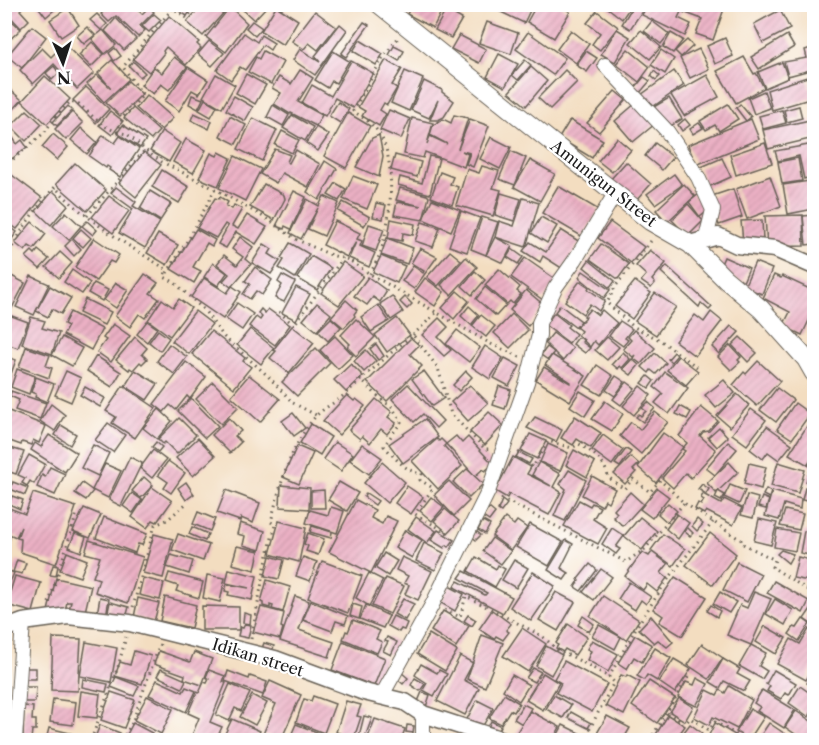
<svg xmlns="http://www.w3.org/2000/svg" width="819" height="745" font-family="'Libre Caslon Text',serif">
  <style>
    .building { fill: url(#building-hatch) }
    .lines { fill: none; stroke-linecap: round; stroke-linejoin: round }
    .minor-casing { stroke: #676055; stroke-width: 16 }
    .tertiary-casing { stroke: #676055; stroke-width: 19 }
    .secondary-casing { stroke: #676055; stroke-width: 20 }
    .path { stroke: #676055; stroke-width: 3; stroke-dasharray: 1.5 4.5; stroke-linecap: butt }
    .minor { stroke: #fff; stroke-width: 14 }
    .tertiary { stroke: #fff; stroke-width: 16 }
    .secondary { stroke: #fff; stroke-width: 18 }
    .labels { text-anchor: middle; stroke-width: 4.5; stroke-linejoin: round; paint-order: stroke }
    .street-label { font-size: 16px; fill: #1c1c1c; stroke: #fff }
  </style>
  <defs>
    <pattern id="building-hatch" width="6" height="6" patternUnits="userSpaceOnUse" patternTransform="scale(1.5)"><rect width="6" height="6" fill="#ebb0c4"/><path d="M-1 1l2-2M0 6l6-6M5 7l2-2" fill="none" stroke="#c997a8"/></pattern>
  </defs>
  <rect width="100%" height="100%" fill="#fff"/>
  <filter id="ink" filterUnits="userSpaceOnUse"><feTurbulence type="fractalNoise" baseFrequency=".0167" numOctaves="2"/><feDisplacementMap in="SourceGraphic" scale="12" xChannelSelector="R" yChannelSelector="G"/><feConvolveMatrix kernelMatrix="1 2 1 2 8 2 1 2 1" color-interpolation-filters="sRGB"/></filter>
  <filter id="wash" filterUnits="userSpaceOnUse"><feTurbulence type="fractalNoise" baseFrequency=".008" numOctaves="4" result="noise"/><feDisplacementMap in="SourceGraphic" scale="24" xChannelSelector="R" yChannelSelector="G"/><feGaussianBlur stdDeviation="1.35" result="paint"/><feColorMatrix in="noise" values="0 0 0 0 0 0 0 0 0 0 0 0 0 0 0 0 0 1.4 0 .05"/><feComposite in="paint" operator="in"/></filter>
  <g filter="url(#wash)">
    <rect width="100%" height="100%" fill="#f3ddc0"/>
    <g id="blocks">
      <!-- building -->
      <g class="building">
        <polygon points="4,4 26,4 20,10 29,20 21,28 4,10"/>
        <polygon points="36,4 61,4 46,17"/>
        <polygon points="110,4 117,4 123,10 128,4 132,4 142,14 149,7 154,12 140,26 145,30 138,37 116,16 109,22 101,14"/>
        <polygon points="440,4 462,4 457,13"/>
        <polygon points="484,4 533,4 524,23"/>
        <polygon points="537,4 558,4 570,12 554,38 527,22"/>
        <polygon points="603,4 632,4 622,19"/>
        <polygon points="634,4 685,4 678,18 691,24 685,36 642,15 646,7 642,5 645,7 630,29 622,24"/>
        <polygon points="686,4 715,4 724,9 713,40 696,34 702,19 683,12"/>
        <polygon points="170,5 195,5 187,16"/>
        <polygon points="202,5 222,5 227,9 203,36 187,22"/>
        <polygon points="246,5 266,5 267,6 254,20 242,9"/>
        <polygon points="412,5 432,5 442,10 433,28 407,14"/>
        <polygon points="276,6 298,20 283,45 261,31"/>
        <polygon points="230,7 247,23 226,52 206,37"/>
        <polygon points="68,8 79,25 61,37 50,20"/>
        <polygon points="446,10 462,19 451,38 435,30"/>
        <polygon points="780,10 790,29 763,43 754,24"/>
        <polygon points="315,11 336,27 318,50 309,43 304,49 292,41"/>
        <polygon points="597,11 618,27 600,50 592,44 600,33 587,23"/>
        <polygon points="97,14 107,24 101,30 90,20"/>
        <polygon points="154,14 161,20 149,32 142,26"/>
        <polygon points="169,16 199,42 197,44 201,48 186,65 166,47 163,51 164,53 149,72 133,59"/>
        <polygon points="814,16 814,37 812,37 808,18"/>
        <polygon points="116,18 136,39 124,50 105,31"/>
        <polygon points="12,21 21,29 6,43 4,42 4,26 6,27"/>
        <polygon points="252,21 262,28 255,36 246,28"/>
        <polygon points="652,21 669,34 661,44 644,31"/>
        <polygon points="364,22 369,25 346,57 341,54"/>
        <polygon points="487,22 518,33 511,54 479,43"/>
        <polygon points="340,24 347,30 315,75 293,60 300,49 320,62 315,56"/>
        <polygon points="32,26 46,37 22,68 7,56"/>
        <polygon points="87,27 95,35 84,44 77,36"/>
        <polygon points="617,29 630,37 615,62 601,54"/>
        <polygon points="103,30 116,45 105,54 92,39"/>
        <polygon points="571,30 589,44 576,63 557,49"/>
        <polygon points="641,30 661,47 650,59 630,43"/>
        <polygon points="528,32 565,58 553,75 516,49"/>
        <polygon points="244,33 257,42 261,35 274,43 270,50 263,45 245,70 240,67 231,80 217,70"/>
        <polygon points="671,33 683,40 673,53 663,47"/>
        <polygon points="459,35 486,49 479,63 451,49"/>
        <polygon points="787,35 794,47 759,69 751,57"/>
        <polygon points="725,38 733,56 715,64 707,46"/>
        <polygon points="360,40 383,54 376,65 353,51"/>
        <polygon points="687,40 693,46 681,57 675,51"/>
        <polygon points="209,41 224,53 212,66 198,54"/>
        <polygon points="92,42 104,54 91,67 79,55"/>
        <polygon points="64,44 94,73 77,89 54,64 33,84 20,70 42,48 51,57"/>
        <polygon points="394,46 404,51 399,61 389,55"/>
        <polygon points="814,47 814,69 788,76 784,62 807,58 805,50"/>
        <polygon points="115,48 121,56 114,61 109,53"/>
        <polygon points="628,49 650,67 639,82 616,64"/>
        <polygon points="699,49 709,69 690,78 680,58"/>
        <polygon points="661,50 674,59 665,74 651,65"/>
        <polygon points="263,51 283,62 271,84 248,72 256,57 259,59"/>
        <polygon points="333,51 349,61 336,83 332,81 328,88 315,80"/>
        <polygon points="586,51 597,58 587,72 576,65"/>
        <polygon points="499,54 518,64 505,87 487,77"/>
        <polygon points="174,57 187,67 169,90 161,84 153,94 141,85 154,67 162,73"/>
        <polygon points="744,57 754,74 756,73 764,88 736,103 717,71"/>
        <polygon points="112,60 129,79 104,102 87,84 97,75 111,88 98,73"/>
        <polygon points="386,60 402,69 392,85 397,88 387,105 384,103 380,110 386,114 379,126 362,116 365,111 358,107"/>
        <polygon points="525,60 531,65 518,80 512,75"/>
        <polygon points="133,61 145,73 140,77 129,66"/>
        <polygon points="351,61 373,73 353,108 335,98 325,116 302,103 312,85 331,96"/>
        <polygon points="782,62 788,78 765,88 758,72"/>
        <polygon points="54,66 59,73 52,80 46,73"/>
        <polygon points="188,67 208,80 199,94 192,90 179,111 165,101"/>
        <polygon points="531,67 547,81 526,106 509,92"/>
        <polygon points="300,70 313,78 298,102 322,115 316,126 291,113 290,114 274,104 281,93 272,88 279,77 291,84"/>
        <polygon points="565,70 577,82 550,109 538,98"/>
        <polygon points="405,71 423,79 409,111 391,103"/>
        <polygon points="654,71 660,76 656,80 651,76"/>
        <polygon points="674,71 684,85 651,108 641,95"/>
        <polygon points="216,74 235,85 222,108 203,97"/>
        <polygon points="246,74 266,85 255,104 236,93"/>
        <polygon points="707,75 719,97 684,116 671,95"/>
        <polygon points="45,76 70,99 47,124 22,101"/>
        <polygon points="644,77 650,81 639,94 634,89"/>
        <polygon points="807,77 813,98 772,110 767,90"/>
        <polygon points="128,81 142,94 120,116 106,103"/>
        <polygon points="424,81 442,90 442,92 454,101 444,117 438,120 430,120 438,100 429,118 411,110"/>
        <polygon points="814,81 814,96 810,82"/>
        <polygon points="86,87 109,109 96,123 73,100"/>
        <polygon points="8,88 22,100 4,120 4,92"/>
        <polygon points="615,91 626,100 599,132 587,123"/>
        <polygon points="764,91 770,108 754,114 748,98"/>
        <polygon points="147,95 173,118 161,130 136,108"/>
        <polygon points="192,95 203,99 198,109 189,104"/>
        <polygon points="234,96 253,107 245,121 226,110"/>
        <polygon points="669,98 682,119 666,129 652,108"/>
        <polygon points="205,99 217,106 211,117 199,110"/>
        <polygon points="338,102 349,109 340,123 329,116"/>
        <polygon points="636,103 655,124 633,142 615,121"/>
        <polygon points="728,104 738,119 719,131 715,125 706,130 700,121"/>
        <polygon points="740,104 751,117 746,121 736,108"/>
        <polygon points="273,105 289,115 283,126 267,117"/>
        <polygon points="68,106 72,110 57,126 53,122"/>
        <polygon points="799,106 802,118 787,122 784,110"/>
        <polygon points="133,108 159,131 151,140 124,118"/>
        <polygon points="27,110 42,124 26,141 11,126"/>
        <polygon points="389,110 410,119 401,139 380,130"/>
        <polygon points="782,110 786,123 763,129 759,116"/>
        <polygon points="110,111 123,121 112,135 99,125"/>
        <polygon points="72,112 83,123 66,140 55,129"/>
        <polygon points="194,113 212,121 209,129 191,120"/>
        <polygon points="348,113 370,126 346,168 324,156"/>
        <polygon points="292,115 313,127 305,141 283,128"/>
        <polygon points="454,115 468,118 458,149 470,119 489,126 473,167 466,164 470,153 462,151 468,154 464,167 425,152 423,158 404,154 412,118 433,123 427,144 430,136 447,144 430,135 433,125 443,119 451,123"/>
        <polygon points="230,116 246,125 236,144 220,136"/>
        <polygon points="253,118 277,130 262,161 238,149"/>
        <polygon points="685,119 690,125 682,131 678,125"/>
        <polygon points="751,119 759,139 696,165 688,145"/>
        <polygon points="570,120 603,140 592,158 559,138"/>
        <polygon points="810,120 814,138 768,149 763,130"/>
        <polygon points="699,123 703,128 693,134 690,129"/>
        <polygon points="123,125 146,140 140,148 117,133"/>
        <polygon points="316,127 329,135 318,151 306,143"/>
        <polygon points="81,128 97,142 87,154 71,140"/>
        <polygon points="162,131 180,143 169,162 150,151"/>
        <polygon points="282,131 299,140 292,153 275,145"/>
        <polygon points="53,134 68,147 57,160 42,147"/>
        <polygon points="103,135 115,143 120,136 139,149 120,177 109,170 110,168 107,166 106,168 89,156"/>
        <polygon points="379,135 383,156 379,177 356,167 372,138"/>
        <polygon points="491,137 511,147 500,169 480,159"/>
        <polygon points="13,138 17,144 22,140 27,147 9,161 4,155 4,145"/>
        <polygon points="617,138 631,150 612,172 598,161"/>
        <polygon points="186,139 206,150 193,173 173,162"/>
        <polygon points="655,143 673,157 662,170 645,156"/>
        <polygon points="765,143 772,163 736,175 730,155"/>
        <polygon points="814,144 814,176 804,179 799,156 778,161 775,151"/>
        <polygon points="275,149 290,155 287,162 289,163 296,150 320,164 308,187 282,173 276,183 260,174"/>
        <polygon points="511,151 526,158 515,185 499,179"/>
        <polygon points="144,152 161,165 136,197 119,183"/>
        <polygon points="219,152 231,158 218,186 199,178 211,153 217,156"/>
        <polygon points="395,155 421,162 417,177 391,170"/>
        <polygon points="235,156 261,169 245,201 219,188"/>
        <polygon points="429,156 439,158 430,194 398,185 400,177 422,183"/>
        <polygon points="722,158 731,177 706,188 699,168"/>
        <polygon points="798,158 802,181 782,184 778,162"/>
        <polygon points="530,160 555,174 540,201 514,187"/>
        <polygon points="325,161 337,169 319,200 307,192"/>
        <polygon points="626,162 651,184 635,202 610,180"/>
        <polygon points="75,163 106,190 87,211 56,184"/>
        <polygon points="482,166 499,171 493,188 501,190 493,216 456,205 467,169 479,173"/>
        <polygon points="4,169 42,198 17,229 6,221 8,219 4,216"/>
        <polygon points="162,170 189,187 179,203 152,187"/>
        <polygon points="440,172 453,177 450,184 458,187 452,205 431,197"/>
        <polygon points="674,174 682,185 655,204 647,194"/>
        <polygon points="353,176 377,185 367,209 343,199"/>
        <polygon points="770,176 781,206 747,219 736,189"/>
        <polygon points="809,181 814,209 788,214 783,185"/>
        <polygon points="336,183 346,189 339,201 328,195"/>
        <polygon points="264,184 284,195 285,199 274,220 250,207"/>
        <polygon points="684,184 695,196 667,222 656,210"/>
        <polygon points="558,186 599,210 583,237 542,213"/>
        <polygon points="116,187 136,202 133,206 160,222 145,248 119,233 133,209 111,193"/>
        <polygon points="400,188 427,195 429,197 423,220 394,215 397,202 421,206 396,200"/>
        <polygon points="733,189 742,217 719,225 709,197"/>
        <polygon points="53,191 68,205 51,225 36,211"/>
        <polygon points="150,191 171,204 160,221 140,208"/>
        <polygon points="294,191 306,197 291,229 285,226 284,229 276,226"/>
        <polygon points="501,193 521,199 514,221 495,215"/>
        <polygon points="699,194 710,209 700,217 689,202"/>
        <polygon points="109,196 129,211 113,233 92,217"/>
        <polygon points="324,196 339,203 324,236 308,229 318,208 301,239 290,233 307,199 319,206"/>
        <polygon points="220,197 228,202 226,206 232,209 234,205 242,209 232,226 238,229 247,215 267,227 256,244 236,232 226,248 218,244 228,226 225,224 216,238 197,228 215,198 219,199"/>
        <polygon points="523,198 539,203 526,247 495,237 512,246 503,263 486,255 495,237 499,221 514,226"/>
        <polygon points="432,199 460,210 451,231 423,219"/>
        <polygon points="343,202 370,217 364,226 338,211"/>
        <polygon points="376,203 386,205 383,219 373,217"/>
        <polygon points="688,204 703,221 688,236 672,220"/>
        <polygon points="461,211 480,218 467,252 449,246"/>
        <polygon points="66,212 81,226 69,240 53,226"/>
        <polygon points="803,215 804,246 767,247 765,216"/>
        <polygon points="814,215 814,244 806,245 803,216"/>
        <polygon points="482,217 498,222 486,255 471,249"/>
        <polygon points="541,217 557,226 547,243 531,233"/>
        <polygon points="391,219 415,224 413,235 403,233 402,241 388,238"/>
        <polygon points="762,220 763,240 743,242 741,221"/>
        <polygon points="87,221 97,230 93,235 82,226"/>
        <polygon points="335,221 360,233 357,239 362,241 360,246 375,253 369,267 349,258 356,242 347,257 323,245"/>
        <polygon points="32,222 46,234 34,249 29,246 25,251 15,243"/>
        <polygon points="422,222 440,228 433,247 415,241"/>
        <polygon points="610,222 644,247 631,263 598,238"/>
        <polygon points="4,223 17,232 4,250"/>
        <polygon points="369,224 384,229 376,251 362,246"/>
        <polygon points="81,229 91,238 83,247 73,238"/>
        <polygon points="196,229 215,240 212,246 207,243 193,267 201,271 194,283 171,269"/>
        <polygon points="561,230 580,242 563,269 543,256 540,262 523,251 530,242 546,252"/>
        <polygon points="158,234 178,245 167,265 147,253"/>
        <polygon points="240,237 253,247 245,259 251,264 231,287 223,281 229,274 217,264 224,255 237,265 243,257 232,249"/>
        <polygon points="94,238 119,255 114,263 110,261 96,281 75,267"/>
        <polygon points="387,238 413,248 407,264 381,255"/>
        <polygon points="72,239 81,249 74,256 65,246"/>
        <polygon points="290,243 309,254 295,278 279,268 284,260 281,258"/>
        <polygon points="264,244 272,249 269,254 280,261 271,274 252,263"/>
        <polygon points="601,244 629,264 618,279 590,259"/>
        <polygon points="420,248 437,257 414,289 402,281 413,266 423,273 424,271 411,263"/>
        <polygon points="512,249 523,257 518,264 507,257"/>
        <polygon points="38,250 49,259 40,269 26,257 32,251 35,254"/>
        <polygon points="650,250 666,263 652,280 655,283 651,288 641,281 646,275 636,266"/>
        <polygon points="450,251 461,260 438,286 427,277"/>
        <polygon points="60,252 72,263 59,278 46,267"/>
        <polygon points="311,256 331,268 317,290 297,278"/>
        <polygon points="381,256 405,266 397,283 373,272"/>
        <polygon points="466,257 477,267 451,295 441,285"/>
        <polygon points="724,257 749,268 743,282 718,271"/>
        <polygon points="525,258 558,281 543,300 511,277"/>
        <polygon points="589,260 615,281 610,288 584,267"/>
        <polygon points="343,262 363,276 339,305 321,293"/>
        <polygon points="755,262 772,269 762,294 744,287"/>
        <polygon points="213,263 227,273 218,286 204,277"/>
        <polygon points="667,266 712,307 709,310 701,303 699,307 661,272"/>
        <polygon points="255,267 272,280 262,295 256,291 250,299 243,294 250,284 245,281"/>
        <polygon points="499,269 520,287 517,291 521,294 513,304 510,301 507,304 485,285"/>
        <polygon points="72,270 90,283 82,294 64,282"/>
        <polygon points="475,271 485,280 472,295 462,286"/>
        <polygon points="583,271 610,290 604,298 579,277"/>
        <polygon points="4,272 25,283 11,310 4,307"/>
        <polygon points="145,274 158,283 150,293 159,299 145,318 139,314 130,327 115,316"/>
        <polygon points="282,275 295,282 284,302 275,298 282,285 278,282"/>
        <polygon points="774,275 781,278 782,276 812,290 809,295 814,298 814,310 802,335 783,326 790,312 763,298"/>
        <polygon points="31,276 49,284 34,315 16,307"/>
        <polygon points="368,277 387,291 380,302 373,297 367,305 354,296"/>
        <polygon points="204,278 227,293 232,286 241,292 223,319 191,297"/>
        <polygon points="425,278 444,292 435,306 415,292"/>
        <polygon points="580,281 589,287 588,289 605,301 599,311 590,304 583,314 565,301"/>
        <polygon points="635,281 651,293 632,319 615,306"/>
        <polygon points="94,283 108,290 102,301 88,293"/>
        <polygon points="116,283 128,290 116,308 104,300"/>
        <polygon points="50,286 71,298 61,314 52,309 48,317 36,311"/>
        <polygon points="296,287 310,294 296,320 282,313"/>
        <polygon points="485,287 506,305 496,316 476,299"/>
        <polygon points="526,290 545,306 528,326 510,310"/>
        <polygon points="457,291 469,301 454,319 442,308"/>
        <polygon points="655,293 676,307 656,335 635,321"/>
        <polygon points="392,296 403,312 391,320 380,304"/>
        <polygon points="405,297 412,304 407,309 400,302"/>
        <polygon points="85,299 111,312 104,325 79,313"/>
        <polygon points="162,299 173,307 179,299 191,308 170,336 148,320"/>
        <polygon points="346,300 357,310 354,314 355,316 344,328 331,317"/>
        <polygon points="237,303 253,314 242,330 226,319"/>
        <polygon points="317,303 331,314 317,331 303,320"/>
        <polygon points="378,305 389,321 371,332 361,317"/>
        <polygon points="560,305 581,321 576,328 555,312"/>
        <polygon points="469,306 479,315 471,325 461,316"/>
        <polygon points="261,309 265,313 268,309 290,325 275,345 249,326 256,317 260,320 262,317 258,313"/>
        <polygon points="590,309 598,315 602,310 617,323 598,345 594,341 590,347 578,335 581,331 576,327 586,317 584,316"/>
        <polygon points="195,311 212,324 189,354 172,341"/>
        <polygon points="70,312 102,329 91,350 63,335 68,326 64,324"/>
        <polygon points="711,312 722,321 695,356 675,341 695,315 704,322"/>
        <polygon points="554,313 569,325 567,327 576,334 569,343 545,325"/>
        <polygon points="512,314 528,330 510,348 494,333"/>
        <polygon points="9,315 28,322 18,348 4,343 4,327"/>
        <polygon points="481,315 495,326 486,337 472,326"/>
        <polygon points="31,317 45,321 42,328 59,333 52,354 22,344"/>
        <polygon points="331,318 341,327 328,341 318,331"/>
        <polygon points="397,318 410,335 387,352 375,335"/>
        <polygon points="439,318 448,327 438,337 451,350 444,356 422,335"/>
        <polygon points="356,319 375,337 356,356 347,347 350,344 341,335"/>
        <polygon points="147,321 157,328 147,342 137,334"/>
        <polygon points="620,321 632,329 625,338 628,340 623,346 609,336"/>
        <polygon points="113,324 130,336 111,362 97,352 106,340 103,338"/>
        <polygon points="292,326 314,343 289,373 270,358 276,351 273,350"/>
        <polygon points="731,326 739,332 719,354 712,347"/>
        <polygon points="250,329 274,348 261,364 237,345"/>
        <polygon points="158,330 169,338 160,351 149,342"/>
        <polygon points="457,330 480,348 469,362 446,344"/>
        <polygon points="634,330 655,348 641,364 633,358 635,355 633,357 623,349 631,340 628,337"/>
        <polygon points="211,331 245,358 243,361 251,367 234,388 192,354"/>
        <polygon points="553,333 573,348 563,361 545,343"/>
        <polygon points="335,336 353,355 338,369 320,350"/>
        <polygon points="579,336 584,340 582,342 590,348 585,353 573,344"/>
        <polygon points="62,337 82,348 72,366 52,355"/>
        <polygon points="135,337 147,348 142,354 147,359 142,364 140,362 133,370 130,368 129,370 116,360"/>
        <polygon points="607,337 619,347 607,360 595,350"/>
        <polygon points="740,337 757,353 748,362 732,345"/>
        <polygon points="411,338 419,345 410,354 422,366 387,401 367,382"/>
        <polygon points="169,344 187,357 174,374 157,361"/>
        <polygon points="376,344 384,356 378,360 370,349"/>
        <polygon points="730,345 741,357 738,360 740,362 731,370 718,357"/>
        <polygon points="485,346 503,358 490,379 472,367"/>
        <polygon points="26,347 50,355 46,366 52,368 49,378 19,367"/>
        <polygon points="547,347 554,352 548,360 541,355"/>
        <polygon points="316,348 330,363 297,396 282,382"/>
        <polygon points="366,350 376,361 364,372 354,361"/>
        <polygon points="623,352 630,359 622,368 620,366 618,369 612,364"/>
        <polygon points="674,352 677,355 671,362 668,359"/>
        <polygon points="655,353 666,363 656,374 651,370 649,373 642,367"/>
        <polygon points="552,355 586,376 570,401 536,380 544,367 570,383 571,382 545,365"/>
        <polygon points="4,356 16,360 6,388 4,387"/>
        <polygon points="96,356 121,372 112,387 87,371"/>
        <polygon points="678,356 698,371 686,385 667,370"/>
        <polygon points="505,358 520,366 509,386 494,378"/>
        <polygon points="632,359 639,365 631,375 623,369"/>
        <polygon points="758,361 780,381 757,406 733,385 744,372 746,374"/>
        <polygon points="186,362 206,377 190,399 187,396 176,410 170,405 164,412 154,404"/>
        <polygon points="351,364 363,376 346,392 334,380"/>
        <polygon points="597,365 613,376 601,395 584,385"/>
        <polygon points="17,369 35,376 29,394 11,387"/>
        <polygon points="135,370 158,384 147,400 125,386"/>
        <polygon points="66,371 81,378 71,402 55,395"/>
        <polygon points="424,371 444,398 432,406 412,379"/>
        <polygon points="466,371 472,377 459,391 453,385"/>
        <polygon points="665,372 688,388 669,414 655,403 663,394 654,387"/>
        <polygon points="249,375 280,399 260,422 231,396"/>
        <polygon points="616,376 625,382 615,396 606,390"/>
        <polygon points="648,376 654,381 649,388 642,383"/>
        <polygon points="36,377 54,384 47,402 35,397 36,394 31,392"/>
        <polygon points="724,380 735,393 716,408 705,395"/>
        <polygon points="213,382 238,407 221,424 196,399"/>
        <polygon points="627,382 635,388 621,405 613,399"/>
        <polygon points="408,384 443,421 436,428 423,414 414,422 392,399"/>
        <polygon points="470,385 488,403 468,421 451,402"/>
        <polygon points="123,386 156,408 135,438 112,423 116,417 106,411"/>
        <polygon points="499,386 511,390 505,409 493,405"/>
        <polygon points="640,386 651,395 634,415 623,406"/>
        <polygon points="85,387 105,398 100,407 80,395"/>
        <polygon points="777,388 793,400 776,422 760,410"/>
        <polygon points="11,391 46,403 40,419 15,410 19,400 10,396"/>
        <polygon points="580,391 595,400 585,416 570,406"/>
        <polygon points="737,394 749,405 730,427 717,416"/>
        <polygon points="347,395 354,401 356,399 365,406 339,435 323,421"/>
        <polygon points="191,398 218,426 205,438 178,411"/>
        <polygon points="376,399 392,412 388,417 396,423 387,434 381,429 370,443 362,436 360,439 349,430"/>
        <polygon points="605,401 623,414 612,431 592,419"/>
        <polygon points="648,402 655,408 643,422 636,417 639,414 641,416 646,411 642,408"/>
        <polygon points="795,403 810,414 792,439 777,429"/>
        <polygon points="51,404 65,415 55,431 40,421"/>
        <polygon points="680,406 691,412 687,419 676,414"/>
        <polygon points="701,407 718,421 709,431 703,432 700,436 716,450 691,478 686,473 673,488 662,478 685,451 682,449 687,443 679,436"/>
        <polygon points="4,409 46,426 39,443 33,440 31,445 22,442 21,445 4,439"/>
        <polygon points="159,409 172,421 157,439 143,428"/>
        <polygon points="751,409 766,420 747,445 732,434"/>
        <polygon points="489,412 503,425 485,445 470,432"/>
        <polygon points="655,412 668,422 641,454 620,436 631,422 640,430"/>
        <polygon points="293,413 305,428 294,436 282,421"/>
        <polygon points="575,416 601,433 591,448 577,439 573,445 561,438"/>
        <polygon points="535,417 562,430 556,442 527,428"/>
        <polygon points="179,418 196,435 177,454 165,442 163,444 158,439"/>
        <polygon points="229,418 241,431 235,436 241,442 230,453 212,435"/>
        <polygon points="425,419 438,437 403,463 389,444"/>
        <polygon points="108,423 125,435 113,452 95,440"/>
        <polygon points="311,424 331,437 320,455 300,443"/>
        <polygon points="61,425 76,434 70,445 55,435"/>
        <polygon points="767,426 792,444 779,460 768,452 763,459 750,449"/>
        <polygon points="807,426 814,431 814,454 808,465 789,454"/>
        <polygon points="719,427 728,437 717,447 708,437"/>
        <polygon points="663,433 683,447 656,483 638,467"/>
        <polygon points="530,434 546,441 537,459 521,451"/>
        <polygon points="49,435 77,453 65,472 31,450 35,443 41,447"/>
        <polygon points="603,435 623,450 612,465 592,450"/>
        <polygon points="456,436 462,443 468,437 493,464 485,471 483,469 475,476 446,444"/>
        <polygon points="198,438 215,456 193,476 176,458"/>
        <polygon points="437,439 439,441 441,439 446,444 444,446 462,466 438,489 412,461"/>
        <polygon points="156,442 162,447 158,452 152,447"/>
        <polygon points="335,442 353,454 341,471 323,459"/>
        <polygon points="728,442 737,449 715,475 706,468"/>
        <polygon points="362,444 382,458 369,474 350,460"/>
        <polygon points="548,444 568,453 560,471 540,462"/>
        <polygon points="93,445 109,453 98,476 81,468"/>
        <polygon points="4,446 24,452 16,474 4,470"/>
        <polygon points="297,446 313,453 299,484 283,477"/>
        <polygon points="626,449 631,452 620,467 615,464"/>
        <polygon points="153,450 166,460 152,478 140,468"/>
        <polygon points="574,450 595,462 587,477 566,465"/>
        <polygon points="519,452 532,459 529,464 516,457"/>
        <polygon points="29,455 45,464 34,484 30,481 27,486 22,483 25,478 18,475"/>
        <polygon points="130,457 142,463 121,506 109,500"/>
        <polygon points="513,457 531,467 527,474 551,486 532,475 539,462 560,474 553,487 561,492 549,515 509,494 507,498 495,491"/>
        <polygon points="631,457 639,464 633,470 636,472 625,484 614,474"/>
        <polygon points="814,457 814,470 808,465"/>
        <polygon points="168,461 185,473 171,493 164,488 168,482 158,475"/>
        <polygon points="382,462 405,482 387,503 364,483"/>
        <polygon points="729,462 738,472 716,493 707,483"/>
        <polygon points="778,462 805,470 798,493 771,486"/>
        <polygon points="749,463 766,467 761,489 744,484"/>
        <polygon points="105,464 121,471 108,498 92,490"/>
        <polygon points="50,467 65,474 55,495 37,487 42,475 45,477"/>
        <polygon points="467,469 483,484 469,498 453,482"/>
        <polygon points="569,470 586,480 565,521 554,516 566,489 560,484"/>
        <polygon points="809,472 814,474 814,484 806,482"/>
        <polygon points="592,476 615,489 608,502 605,500 602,506 582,495"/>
        <polygon points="144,477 153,485 141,498 132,491"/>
        <polygon points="4,479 11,481 5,498 4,498"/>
        <polygon points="449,481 469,501 454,516 434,495"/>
        <polygon points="13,482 28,488 25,495 10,489"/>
        <polygon points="186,482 194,494 186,500 178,488"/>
        <polygon points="339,482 358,493 347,511 328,500"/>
        <polygon points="82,483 93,491 86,500 75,493"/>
        <polygon points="702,484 709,489 706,494 698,489"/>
        <polygon points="281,485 310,488 309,509 280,507"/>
        <polygon points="730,485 745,491 739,504 724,497"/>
        <polygon points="407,486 423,497 411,514 395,503"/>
        <polygon points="152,487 172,501 157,522 153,520 147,528 132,517"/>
        <polygon points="657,488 669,497 652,518 640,509"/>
        <polygon points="805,488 814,490 811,502 802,500"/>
        <polygon points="766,489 771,492 769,498 763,495"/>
        <polygon points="226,490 260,503 253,523 241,518 240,521 217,513"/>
        <polygon points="324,490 325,508 311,508 311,491"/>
        <polygon points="718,491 725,495 721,501 715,498"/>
        <polygon points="772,491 801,499 800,509 784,504 779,520 765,516"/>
        <polygon points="630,492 643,504 623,526 613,517 617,513 614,510"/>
        <polygon points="33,493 76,507 56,564 20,552 21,539 17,538 21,527 16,537 4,532 4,506 25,514"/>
        <polygon points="132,493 142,500 133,513 123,506"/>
        <polygon points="366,493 378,501 375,505 364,497"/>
        <polygon points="703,494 721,504 724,499 742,508 733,525 706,511 704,514 695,509 698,503 701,505 704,500 701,498"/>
        <polygon points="747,495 758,498 753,518 741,515"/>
        <polygon points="12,496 23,500 20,509 9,504"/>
        <polygon points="431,497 444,507 432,521 420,511"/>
        <polygon points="762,497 769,500 766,509 758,507"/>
        <polygon points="356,500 375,510 371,518 382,524 386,516 397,521 371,573 329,552"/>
        <polygon points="502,500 507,504 501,512 498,510"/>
        <polygon points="579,500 590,506 592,503 600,507 593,519 607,528 598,544 564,526"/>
        <polygon points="668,503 677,511 667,522 658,514"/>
        <polygon points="331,507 344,511 337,533 306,523 310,510 328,515"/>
        <polygon points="84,508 101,515 90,538 73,531"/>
        <polygon points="489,508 495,513 489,521 483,517"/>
        <polygon points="445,509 459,521 448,533 434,521"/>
        <polygon points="785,510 803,514 799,530 780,526"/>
        <polygon points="198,512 215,519 210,531 193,524"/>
        <polygon points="677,514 689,523 678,539 666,529"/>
        <polygon points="104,517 147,534 142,545 138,544 135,553 96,538"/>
        <polygon points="416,517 436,531 427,543 408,529"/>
        <polygon points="640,517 657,531 642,550 624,536"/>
        <polygon points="505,518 514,525 517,521 527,528 511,550 492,536"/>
        <polygon points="697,519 703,524 697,531 692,526"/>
        <polygon points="759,519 777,523 771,545 754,541"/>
        <polygon points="279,521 306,528 299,562 270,554"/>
        <polygon points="483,521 490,525 485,534 478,530"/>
        <polygon points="240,523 265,531 260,550 243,545 245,536 237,534"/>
        <polygon points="530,524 563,542 549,566 516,547"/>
        <polygon points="312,526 332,532 331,538 310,532"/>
        <polygon points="192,527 208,534 205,541 189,534"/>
        <polygon points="612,528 624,536 616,547 620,549 616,554 602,544"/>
        <polygon points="688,528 693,533 690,536 684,531"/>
        <polygon points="777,529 799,533 795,551 774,547"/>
        <polygon points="405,530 422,540 412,558 395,548"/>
        <polygon points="438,530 454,540 449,547 446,545 444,548 431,540"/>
        <polygon points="476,531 481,535 476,540 471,536"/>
        <polygon points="804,531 814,533 814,556 800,553"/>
        <polygon points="75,533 86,537 81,552 69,547"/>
        <polygon points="308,533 324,539 318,555 306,551 308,546 304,544"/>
        <polygon points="710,533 736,554 713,585 686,565"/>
        <polygon points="154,534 173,539 163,578 143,573"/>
        <polygon points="178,534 209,545 203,561 172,550"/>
        <polygon points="663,534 685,549 673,566 651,550"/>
        <polygon points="4,536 10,538 5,553 4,553"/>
        <polygon points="492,538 511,551 501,564 483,551"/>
        <polygon points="89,540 143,557 128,603 95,592 99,579 93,577 100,557 85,553"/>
        <polygon points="566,540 573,544 561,568 569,573 564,580 548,570"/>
        <polygon points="424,543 444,553 435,570 416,561"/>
        <polygon points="237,546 259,551 255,570 232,564"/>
        <polygon points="781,550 793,554 788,563 777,554"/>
        <polygon points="67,552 87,560 80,577 60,570"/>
        <polygon points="642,552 649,556 652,552 668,564 661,573 667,578 657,592 647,584 643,590 625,576"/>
        <polygon points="384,553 397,561 388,576 375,568"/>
        <polygon points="171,555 193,561 189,574 167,567"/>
        <polygon points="270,556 284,560 279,579 265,576"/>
        <polygon points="303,557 317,562 310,581 296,576"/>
        <polygon points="402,557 432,571 418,600 405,594 409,585 404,583 408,576 396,570"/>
        <polygon points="476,557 496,569 498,565 505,569 495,587 468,571"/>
        <polygon points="798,557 814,561 814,582 793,578"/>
        <polygon points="17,560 26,563 22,574 13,572"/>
        <polygon points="514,560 528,568 516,588 502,580"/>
        <polygon points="322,561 362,576 348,613 308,598"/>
        <polygon points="737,562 761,574 747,602 723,590"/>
        <polygon points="590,564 597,570 581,591 575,587 579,581 578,579"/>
        <polygon points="53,565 58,566 56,576 50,575"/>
        <polygon points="5,569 14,573 5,594"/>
        <polygon points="229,569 257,576 252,600 228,595 229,592 225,591 227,584 249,588 226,583"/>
        <polygon points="601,569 612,577 594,600 583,592"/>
        <polygon points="464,571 512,597 503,613 454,587 458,581 485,595 487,593 459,578"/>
        <polygon points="533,572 555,586 531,621 510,607"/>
        <polygon points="169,573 203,582 199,598 176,591 178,586 166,582"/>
        <polygon points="369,573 383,580 369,606 356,598"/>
        <polygon points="207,575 225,578 220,602 203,598"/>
        <polygon points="15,576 41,583 33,612 6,605"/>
        <polygon points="675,577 707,597 682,636 659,622 663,616 653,609"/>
        <polygon points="56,578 91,586 84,616 68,613 71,602 67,602 64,615 48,611"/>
        <polygon points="143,578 164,583 160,600 139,595"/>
        <polygon points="386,578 404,586 390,614 372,606"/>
        <polygon points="267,580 290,587 283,612 272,609 273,606 270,605 270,608 263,606 263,603 261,602"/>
        <polygon points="774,581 809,601 803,613 767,593"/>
        <polygon points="629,582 651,597 646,604 641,600 635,610 618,599"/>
        <polygon points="449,586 464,594 455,611 441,603"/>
        <polygon points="556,592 575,602 558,631 539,620"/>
        <polygon points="720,592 736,602 729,613 713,604"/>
        <polygon points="754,592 771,599 751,645 727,635 740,605 747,608"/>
        <polygon points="295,596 309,601 299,630 334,642 329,657 280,641"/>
        <polygon points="603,596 639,620 626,640 590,616"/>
        <polygon points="100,597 109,599 106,616 97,614"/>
        <polygon points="165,597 196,605 191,628 160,621"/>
        <polygon points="138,598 159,603 154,622 134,617"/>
        <polygon points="403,599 414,604 405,620 394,614"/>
        <polygon points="775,599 793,610 785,625 766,614"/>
        <polygon points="311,601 348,616 345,624 336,621 332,631 303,620"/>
        <polygon points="110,602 129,607 125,621 107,616"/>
        <polygon points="353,604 362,607 359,619 350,616"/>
        <polygon points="366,605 389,616 383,628 360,619"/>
        <polygon points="711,605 720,611 717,617 707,611"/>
        <polygon points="202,606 239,607 239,630 202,630"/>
        <polygon points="813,606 814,606 814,626 804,619"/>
        <polygon points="261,607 284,613 281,627 283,628 280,639 253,632"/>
        <polygon points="492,610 511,624 506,630 509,632 503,640 496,636 494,639 479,629"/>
        <polygon points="443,611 469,626 456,647 431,631"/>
        <polygon points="244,613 251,615 250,624 243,623"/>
        <polygon points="468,615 476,620 472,626 464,621"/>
        <polygon points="393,616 407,623 404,630 401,629 399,632 388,626"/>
        <polygon points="583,616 594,624 589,632 578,625"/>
        <polygon points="651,616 673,642 667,647 658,640 654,643 639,629"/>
        <polygon points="803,619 810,624 799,641 789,634 794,627 797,628"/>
        <polygon points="353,620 380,631 376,639 382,642 377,653 343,639 346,631 348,632"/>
        <polygon points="245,624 251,625 248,638 238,636 240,627 243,628"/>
        <polygon points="568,624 587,637 575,655 565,649 563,652 556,648 558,645 556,643"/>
        <polygon points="599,625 621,637 615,649 592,636"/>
        <polygon points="765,626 786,638 776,654 756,642"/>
        <polygon points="522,628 546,644 528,672 503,656"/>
        <polygon points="809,629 814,632 814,666 806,680 777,664 791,639 800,644"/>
        <polygon points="429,634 457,651 445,671 417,654"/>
        <polygon points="482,635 503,643 485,687 467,679"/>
        <polygon points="635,635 652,645 642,662 634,657 627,669 618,663"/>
        <polygon points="387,637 397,642 391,655 383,651 388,642 385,641"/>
        <polygon points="53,638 81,639 78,691 51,690"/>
        <polygon points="592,640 618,654 608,672 587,660 591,651 587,649"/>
        <polygon points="343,641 385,658 374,686 332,670"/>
        <polygon points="86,642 117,648 111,682 80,676"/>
        <polygon points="264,643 274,646 271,654 261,651"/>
        <polygon points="702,644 723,658 709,679 688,665"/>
        <polygon points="751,645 766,653 759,666 767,671 762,679 739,666"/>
        <polygon points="546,646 562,655 551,675 536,666"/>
        <polygon points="655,648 671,658 657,681 647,675 644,680 637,676"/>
        <polygon points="134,651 151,656 142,684 115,676 120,662 130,665"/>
        <polygon points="159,651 190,662 194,652 212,659 202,685 184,679 185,675 154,664"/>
        <polygon points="460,656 473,663 464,680 479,688 465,715 437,701"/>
        <polygon points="674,659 691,669 675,693 659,682"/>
        <polygon points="723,659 740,669 737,674 750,681 744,691 724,681 720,688 710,682"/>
        <polygon points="564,661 607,684 592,712 556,693 561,683 554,679"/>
        <polygon points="421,664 437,673 439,670 447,674 434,696 423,690 427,683 415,675"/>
        <rect x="25" y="668" width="11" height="11"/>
        <polygon points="533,668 541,672 534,682 526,678"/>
        <polygon points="161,669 186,680 182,688 157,676"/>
        <polygon points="209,670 225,676 223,682 226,683 210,722 222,727 216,740 190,740 199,718 188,713 197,692 199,693 204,682 207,683 209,679 206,677"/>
        <polygon points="774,670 796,683 789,695 785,693 781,699 767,691 770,686 766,684"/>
        <polygon points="228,671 249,679 250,676 267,682 263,695 225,681"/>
        <polygon points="401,672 408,678 403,684 396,678"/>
        <polygon points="543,673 559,683 543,710 526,700"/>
        <polygon points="814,673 814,688 807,683"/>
        <polygon points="512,675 529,685 519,701 503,690"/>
        <polygon points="621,675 626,677 627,675 640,682 624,715 606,706"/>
        <polygon points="116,677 139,686 134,696 111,687"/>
        <polygon points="415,678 425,684 420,691 411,685"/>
        <polygon points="697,678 708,684 696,706 678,697 686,682 694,685"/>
        <polygon points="83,679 108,684 106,692 82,687"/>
        <polygon points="157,680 183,692 186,687 196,691 186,712 149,695"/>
        <polygon points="270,681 301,695 281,740 263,734 276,704 262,698"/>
        <polygon points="649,681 675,698 657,723 632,706"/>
        <polygon points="230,684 250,693 241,711 235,708 229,721 216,715"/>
        <polygon points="729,686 752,700 737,729 713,717 709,725 694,717 707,690 717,695 720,690 725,693"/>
        <polygon points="800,686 814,696 814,713 812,711 809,717 789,703"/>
        <polygon points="23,687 36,687 35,702 22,702"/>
        <polygon points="762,690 795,710 784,728 757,711 760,707 754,703"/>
        <polygon points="81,691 100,694 97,718 78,716"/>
        <polygon points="111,692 135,700 124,728 101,720"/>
        <polygon points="422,692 430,695 426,707 417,704"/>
        <polygon points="504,694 519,703 514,712 510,710 501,724 489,718"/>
        <polygon points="252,695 267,703 255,725 240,717"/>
        <polygon points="554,695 571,705 563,718 546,709"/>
        <polygon points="147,696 173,709 161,734 134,720"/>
        <polygon points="313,696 335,704 324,733 296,722 304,699 311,701"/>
        <polygon points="679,698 693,707 685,721 670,712"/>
        <polygon points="53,699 76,702 73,725 50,722"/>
        <polygon points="477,700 493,708 480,731 465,723"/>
        <polygon points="346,701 361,705 357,716 361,717 354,738 336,732"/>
        <polygon points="523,704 531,708 522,724 514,719"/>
        <polygon points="24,706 33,707 32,720 36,720 36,730 32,730 31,740 23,740"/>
        <polygon points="750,709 764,717 749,740 736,732"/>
        <polygon points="530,711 560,727 553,740 512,740"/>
        <polygon points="796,711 814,723 814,737 812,740 804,740 785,727"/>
        <polygon points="571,712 591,723 588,728 568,718"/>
        <polygon points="668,715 685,726 675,740 663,740 655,736"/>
        <polygon points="364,716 372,718 364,740 358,740"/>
        <polygon points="607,716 630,728 623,740 593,740"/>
        <polygon points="232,719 260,731 256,740 222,740"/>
        <polygon points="375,719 405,729 401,740 367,740"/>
        <polygon points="491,721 501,726 497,735 487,730"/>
        <polygon points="133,723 152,733 148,740 124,740"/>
        <polygon points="715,723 735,735 733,740 716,740 708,737"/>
        <polygon points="769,723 788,736 786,740 763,740 759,738"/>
        <polygon points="296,724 324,735 322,740 289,740"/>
        <polygon points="690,724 702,733 696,740 678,740"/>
        <polygon points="100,725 120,733 117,740 94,740"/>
        <polygon points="407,725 414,726 413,733 406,732"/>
        <polygon points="563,725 583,735 582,738 580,737 579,740 555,740"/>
        <polygon points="49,728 86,737 85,740 46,740"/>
        <polygon points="336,734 342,736 340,740 333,740"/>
      </g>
    </g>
  </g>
  <g filter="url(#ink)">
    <use href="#blocks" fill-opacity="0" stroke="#676055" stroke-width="1.5"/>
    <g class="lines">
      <defs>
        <g id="minor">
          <polyline points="605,65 667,131 698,177 713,210 706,238"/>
          <polyline points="381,697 432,605 488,492 527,382 539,335 539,323 555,288 575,260 615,194"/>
          <polyline points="15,740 23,622"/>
          <polyline points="423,740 423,714"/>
        </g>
        <g id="tertiary">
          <polyline points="690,244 718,236 737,245 775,249 814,266"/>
          <polyline points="4,629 23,622 68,616 130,623 275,659 364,692 405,702 423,714 503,740"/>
        </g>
        <polyline id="secondary" points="379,4 650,221 690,244 725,279 761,309 806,359 814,373"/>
      </defs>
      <!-- minor casing -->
      <use href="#minor" class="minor-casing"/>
      <!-- tertiary casing -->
      <use href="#tertiary" class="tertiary-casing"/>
      <!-- secondary casing -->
      <use href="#secondary" class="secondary-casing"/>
      <!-- path -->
      <g class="path">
        <polyline points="117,132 127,134 145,150 162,162 215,189 272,222 295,239 331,255 349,260 370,274 491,344 520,357"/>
        <polyline points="4,167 44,133 55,117 71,101 79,104 102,125 117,132 123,117 143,95 123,67 173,8 187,18 197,4"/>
        <polyline points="87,216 145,150"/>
        <polyline points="651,241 615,287 607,303 634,327 660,340 697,367"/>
        <path d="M4,263c15,-30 29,-52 51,-76 32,34 72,58 111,82l-2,8 10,5 30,28 20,27 44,39 25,27 23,12"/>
        <polyline points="167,273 191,235 215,189"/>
        <path d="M370,274c3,-6 7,-13 10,-20 11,-33 19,-99 -5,-126 -6,-7 -15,-12 -22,-17l29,-52 16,-21"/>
        <polyline points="279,312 294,325 343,258"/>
        <polyline points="413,335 437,312"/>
        <path d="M360,379l25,24 6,2 10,17 -17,24c11,12 22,26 38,28l-2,6 13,8 -18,26 36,21"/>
        <path d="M515,457l18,10 15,-26 24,7 7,-4c13,7 27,19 29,33l16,12 9,-10 17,13 10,-12 24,23 57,37v3l34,17 -3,7 42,27"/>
        <polyline points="501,498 626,562 645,549 684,503"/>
        <polyline points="49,603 77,513"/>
        <polyline points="133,607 155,525 167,520 187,503"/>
        <polyline points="445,610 460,617 466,596 542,636 560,652 571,656 609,677"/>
        <path d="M251,639l13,-67 11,-47 -4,-3c9,-37 19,-75 44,-105 8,-9 20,-14 29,-22 23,-20 45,-42 69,-60l25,33 13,46 34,35h4"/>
        <polyline points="667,713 686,723 690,718 709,730 715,722 745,740"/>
        <polyline points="91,740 118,667 126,637"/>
        <polyline points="122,740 132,723 160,644"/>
        <polyline points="584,740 614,682 609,677 637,626 666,582 713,522"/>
        <polyline points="650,740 690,674"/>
        <polyline points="754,740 757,738 760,740"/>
      </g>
      <!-- minor -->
      <use href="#minor" class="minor"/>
      <!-- tertiary -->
      <use href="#tertiary" class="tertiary"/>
      <!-- secondary -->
      <use href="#secondary" class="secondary"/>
    </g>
  </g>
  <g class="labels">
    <!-- street labels -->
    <g class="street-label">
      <text transform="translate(604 183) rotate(38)" y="6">Amunigun Street</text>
      <text transform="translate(258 657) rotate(17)" y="6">Idikan street</text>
    </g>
  </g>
  <!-- margin -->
  <rect width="819" height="745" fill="none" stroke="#fff" stroke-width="24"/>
  <!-- north arrow -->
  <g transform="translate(63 63) rotate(177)" stroke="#ffffff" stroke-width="4.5" paint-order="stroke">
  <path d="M0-4.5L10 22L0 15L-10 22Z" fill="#1c1c1c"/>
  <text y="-9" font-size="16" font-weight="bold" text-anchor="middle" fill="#1c1c1c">N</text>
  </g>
</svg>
